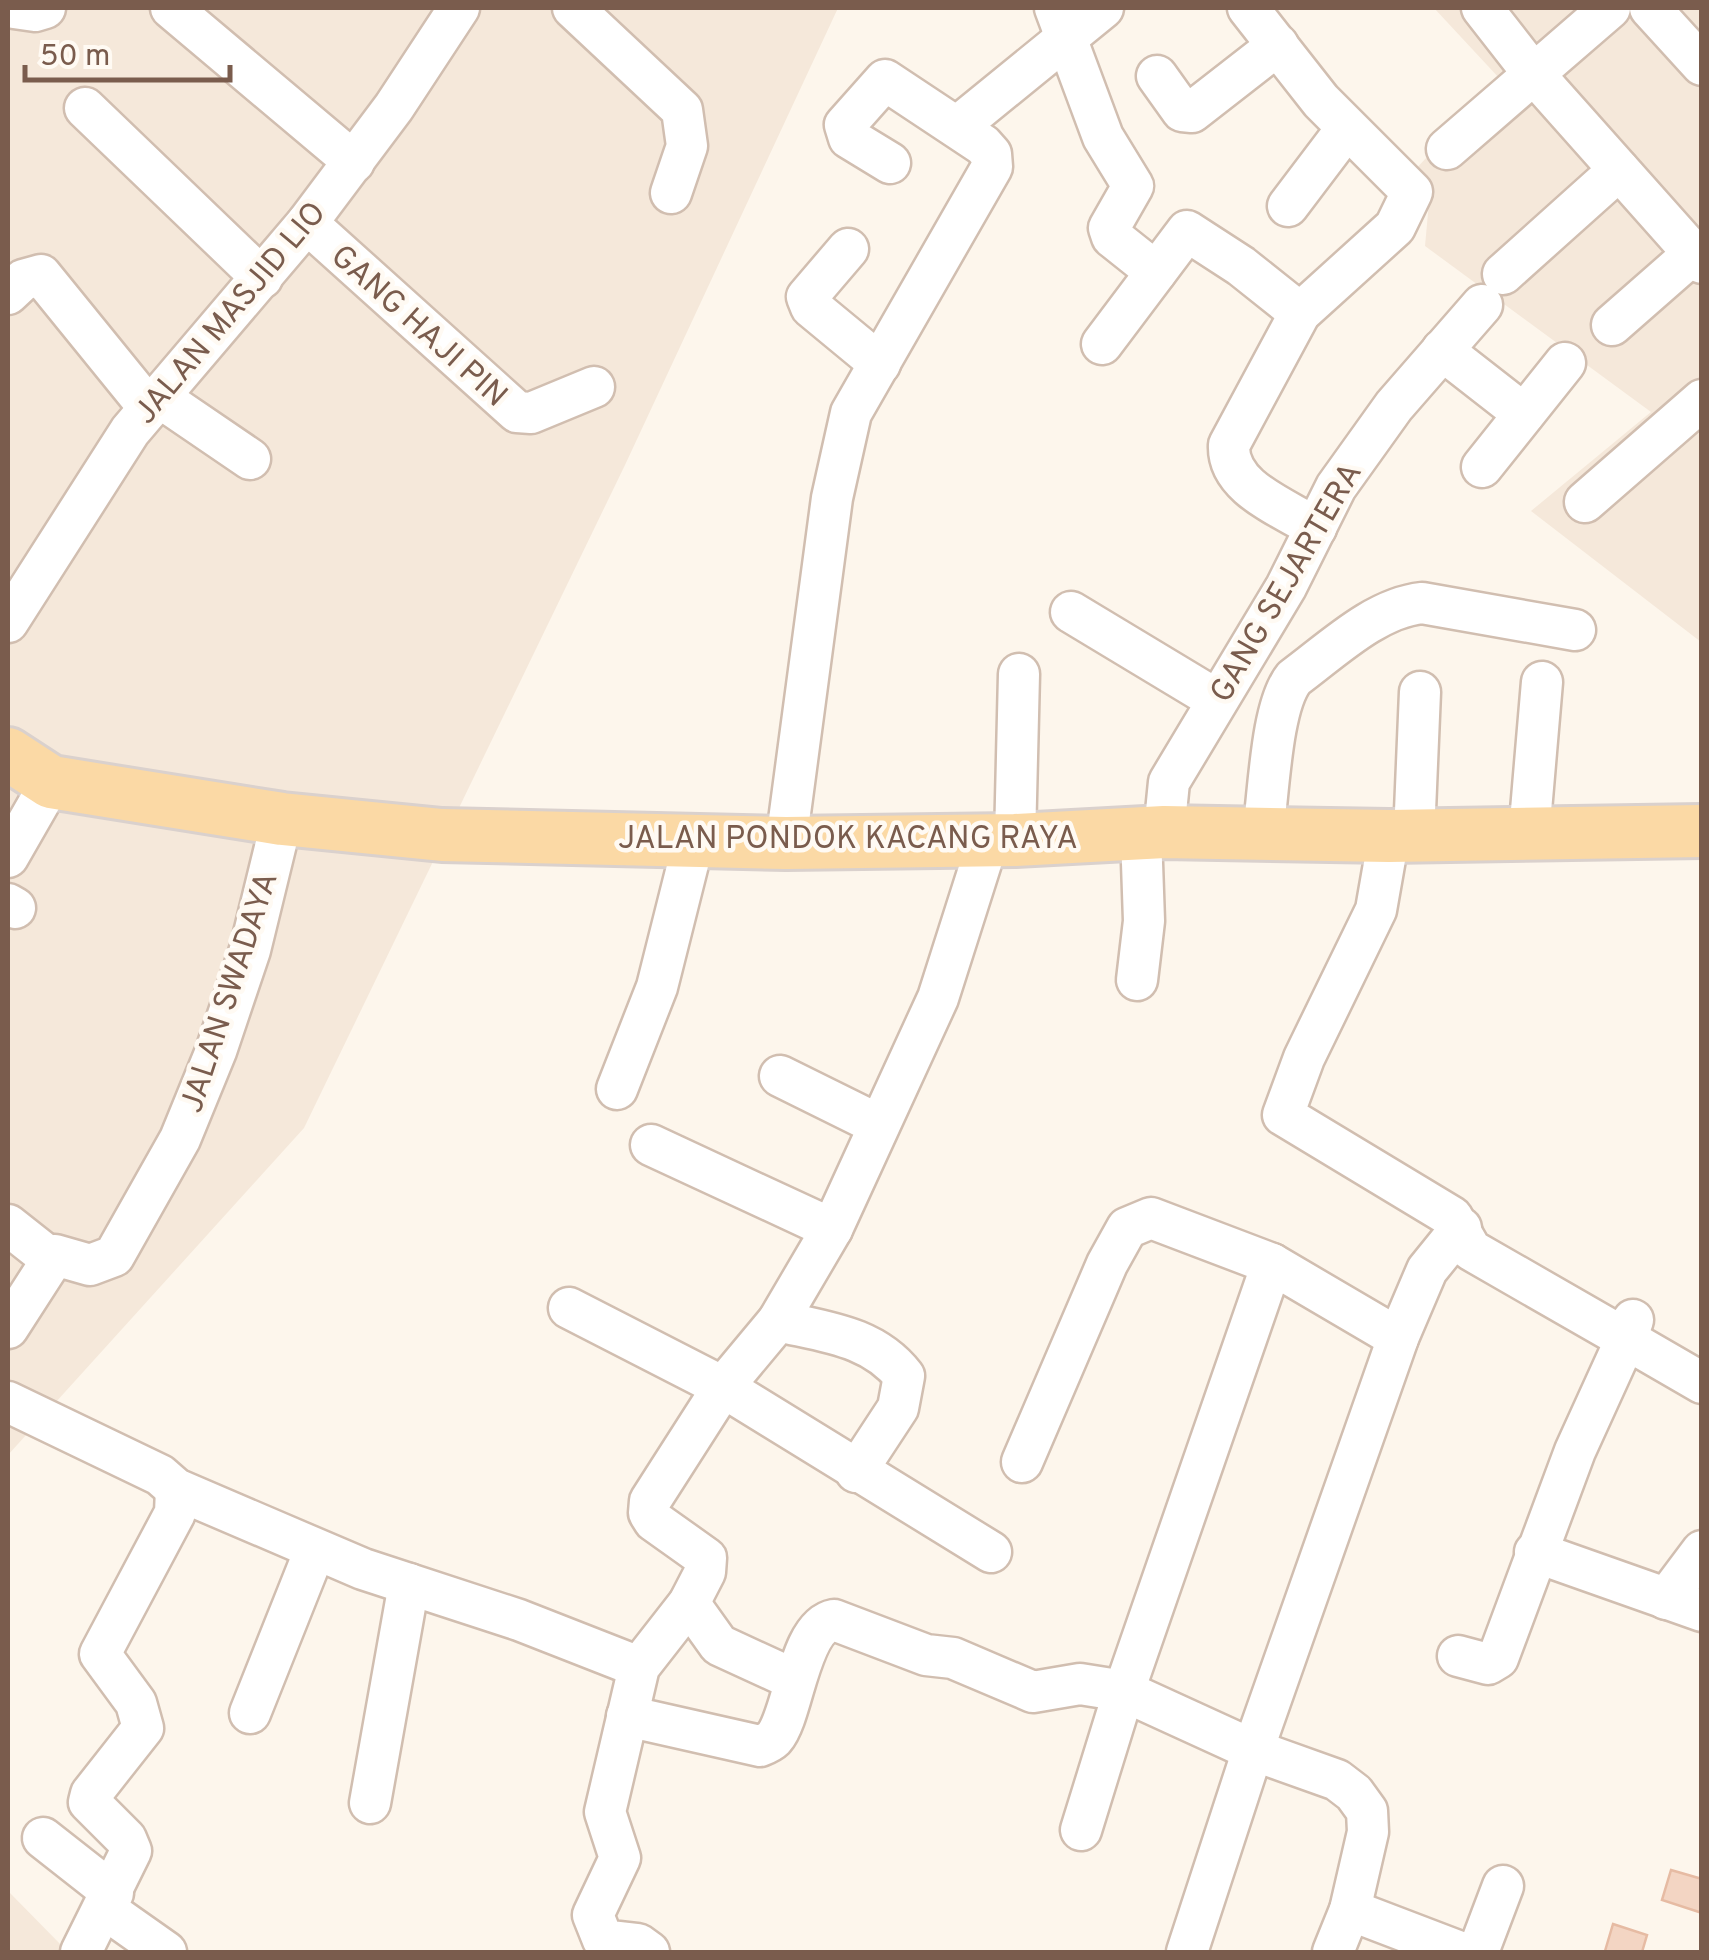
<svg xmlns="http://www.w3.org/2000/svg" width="1709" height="1960" font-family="Overpass,sans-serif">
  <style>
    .residential { fill: #f5e8da }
    .building { fill: #f3d5c3; stroke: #e6bba3; stroke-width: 2.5 }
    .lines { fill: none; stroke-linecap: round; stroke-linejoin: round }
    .minor-casing { stroke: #d1beb0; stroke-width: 45 }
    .major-casing { stroke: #dad1cd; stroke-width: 58 }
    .minor { stroke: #fff; stroke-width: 40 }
    .major { stroke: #fbd9a5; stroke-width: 52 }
    .labels { text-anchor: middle; stroke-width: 9; stroke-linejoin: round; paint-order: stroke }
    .street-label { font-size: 32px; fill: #7a5c4d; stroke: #fffaf3 }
  </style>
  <rect width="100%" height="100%" fill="#fdf6ec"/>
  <!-- residential -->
  <g class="residential">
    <polygon points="8,8 838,8 625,465 304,1128 8,1455"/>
    <polygon points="1434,8 1701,8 1701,642 1531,511 1651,412 1425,246 1430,191 1413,172 1500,79"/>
    <polygon points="8,1891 63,1947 59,1952 8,1952"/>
  </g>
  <!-- building -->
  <g class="building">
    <polygon points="1671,1870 1702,1879 1702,1913 1662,1900"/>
    <polygon points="1613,1924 1647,1935 1642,1952 1605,1951"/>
  </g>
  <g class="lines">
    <defs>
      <g id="minor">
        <polyline points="14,8 35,11 45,8"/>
        <polyline points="171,8 354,162"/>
        <polyline points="573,8 682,110 687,146 671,193"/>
        <polyline points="1055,8 1103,137 1133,186 1109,228 1112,237 1156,272"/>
        <path d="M1248,8l73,93 91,91 -17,35 -95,86 -71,132c-2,43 54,62 87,83"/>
        <polyline points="1482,8 1532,72 1702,263"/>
        <polyline points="1650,8 1702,65"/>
        <polyline points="1157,76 1182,111 1192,112 1278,45"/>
        <polyline points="85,108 262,278"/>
        <polyline points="957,127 1103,8"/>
        <polyline points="1447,149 1610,8"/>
        <polyline points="1288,206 1347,128"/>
        <polyline points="307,223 517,412 531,413 594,387"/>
        <polyline points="848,249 807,297 811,307 880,364"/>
        <polyline points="1503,274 1619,170"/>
        <polyline points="8,294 23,280 41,275 149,408"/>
        <polyline points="1612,325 1693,254"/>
        <polyline points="1102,344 1187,231 1241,266 1300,313"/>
        <polyline points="1442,350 1524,414"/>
        <polyline points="159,397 250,459"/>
        <polyline points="1482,467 1565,363"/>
        <polyline points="1585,502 1702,400"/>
        <polyline points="1071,612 1217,700"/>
        <polyline points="8,622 130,431 307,223 394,107 459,8"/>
        <polyline points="1164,832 1169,782 1286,587 1336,487 1394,406 1482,305"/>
        <path d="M1263,832c6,-40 8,-126 31,-154 38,-28 81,-70 128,-75l153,27"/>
        <polyline points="1529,834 1542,682"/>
        <polyline points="1414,835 1420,692"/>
        <polyline points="1389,836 1376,910 1304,1058 1283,1115 1452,1217 1471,1250 1626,1339 1633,1320"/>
        <polyline points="1015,840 1019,674"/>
        <polyline points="786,843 832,498 851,413 992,167 991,154 983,145 885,80 845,125 849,138 890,163"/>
        <polyline points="8,857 51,782"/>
        <polyline points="8,904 15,908"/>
        <polyline points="1137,980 1144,921 1141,834"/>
        <polyline points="780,1076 879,1125"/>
        <polyline points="617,1089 657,987 694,840"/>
        <polyline points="651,1145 832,1229"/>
        <polyline points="8,1225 51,1259"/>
        <polyline points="569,1308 723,1387 991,1552"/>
        <path d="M778,1321c47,11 95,15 126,55l-6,32 -42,64"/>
        <polyline points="8,1328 55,1255 90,1265 114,1256 180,1139 216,1051 250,950 282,819"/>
        <polyline points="8,1402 160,1475 176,1489 363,1569 519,1620 639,1667"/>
        <polyline points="1022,1462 1107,1264 1127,1228 1151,1218 1272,1264 1398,1338"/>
        <polyline points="1535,1552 1702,1611"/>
        <polyline points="1666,1599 1702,1551"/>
        <polyline points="689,1603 719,1645 795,1680"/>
        <polyline points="1458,1656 1488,1664 1498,1658 1575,1451 1626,1339 1702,1383"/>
        <polyline points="250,1713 315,1550"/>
        <path d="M627,1716l133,30c5,-2 10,-4 14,-8 20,-23 24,-111 60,-118l92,35 27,3 80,34 47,-8 44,7 129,59 84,30 17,13 13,18 1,21 -18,78 -17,42"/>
        <polyline points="370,1803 409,1584"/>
        <polyline points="1081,1830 1124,1691 1272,1264"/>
        <polyline points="43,1838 113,1893"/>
        <polyline points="105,1909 166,1952"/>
        <polyline points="1350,1910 1460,1952"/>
        <polyline points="81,1952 131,1851 126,1839 89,1802 91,1794 143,1728 136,1703 100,1654 175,1513 176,1489"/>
        <polyline points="649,1952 638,1944 603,1940 593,1915 620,1858 605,1812 639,1667 689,1603 705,1572 706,1558 654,1521 649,1513 650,1501 723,1387 778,1321 832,1229 938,998 988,841"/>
        <polyline points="1187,1952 1253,1750 1398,1338 1427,1270 1461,1228"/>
        <polyline points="1478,1952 1503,1886"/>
      </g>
      <polyline id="major" points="8,754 51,782 282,819 442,835 786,843 1015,840 1164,832 1389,836 1702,831"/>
    </defs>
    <!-- minor casing -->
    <use href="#minor" class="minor-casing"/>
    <!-- major casing -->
    <use href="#major" class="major-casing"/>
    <!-- minor -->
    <use href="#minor" class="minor"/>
    <!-- major -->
    <use href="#major" class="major"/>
  </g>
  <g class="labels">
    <!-- street labels -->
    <g class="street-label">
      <text transform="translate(229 312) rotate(-50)" y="11">JALAN MASJID LIO</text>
      <text transform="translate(420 325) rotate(42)" y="11">GANG HAJI PIN</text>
      <text transform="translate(1285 582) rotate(-60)" y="11">GANG SEJARTERA</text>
      <text x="848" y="848">JALAN PONDOK KACANG RAYA</text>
      <text transform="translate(228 992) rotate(-72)" y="11">JALAN SWADAYA</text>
    </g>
  </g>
  <!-- border -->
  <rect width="1709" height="1960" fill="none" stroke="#7a5c4d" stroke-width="20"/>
  <!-- scale -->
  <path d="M25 65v15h205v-15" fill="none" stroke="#7a5c4d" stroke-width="5"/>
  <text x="40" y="65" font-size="30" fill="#7a5c4d" stroke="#fffaf3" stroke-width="8" paint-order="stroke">50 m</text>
</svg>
